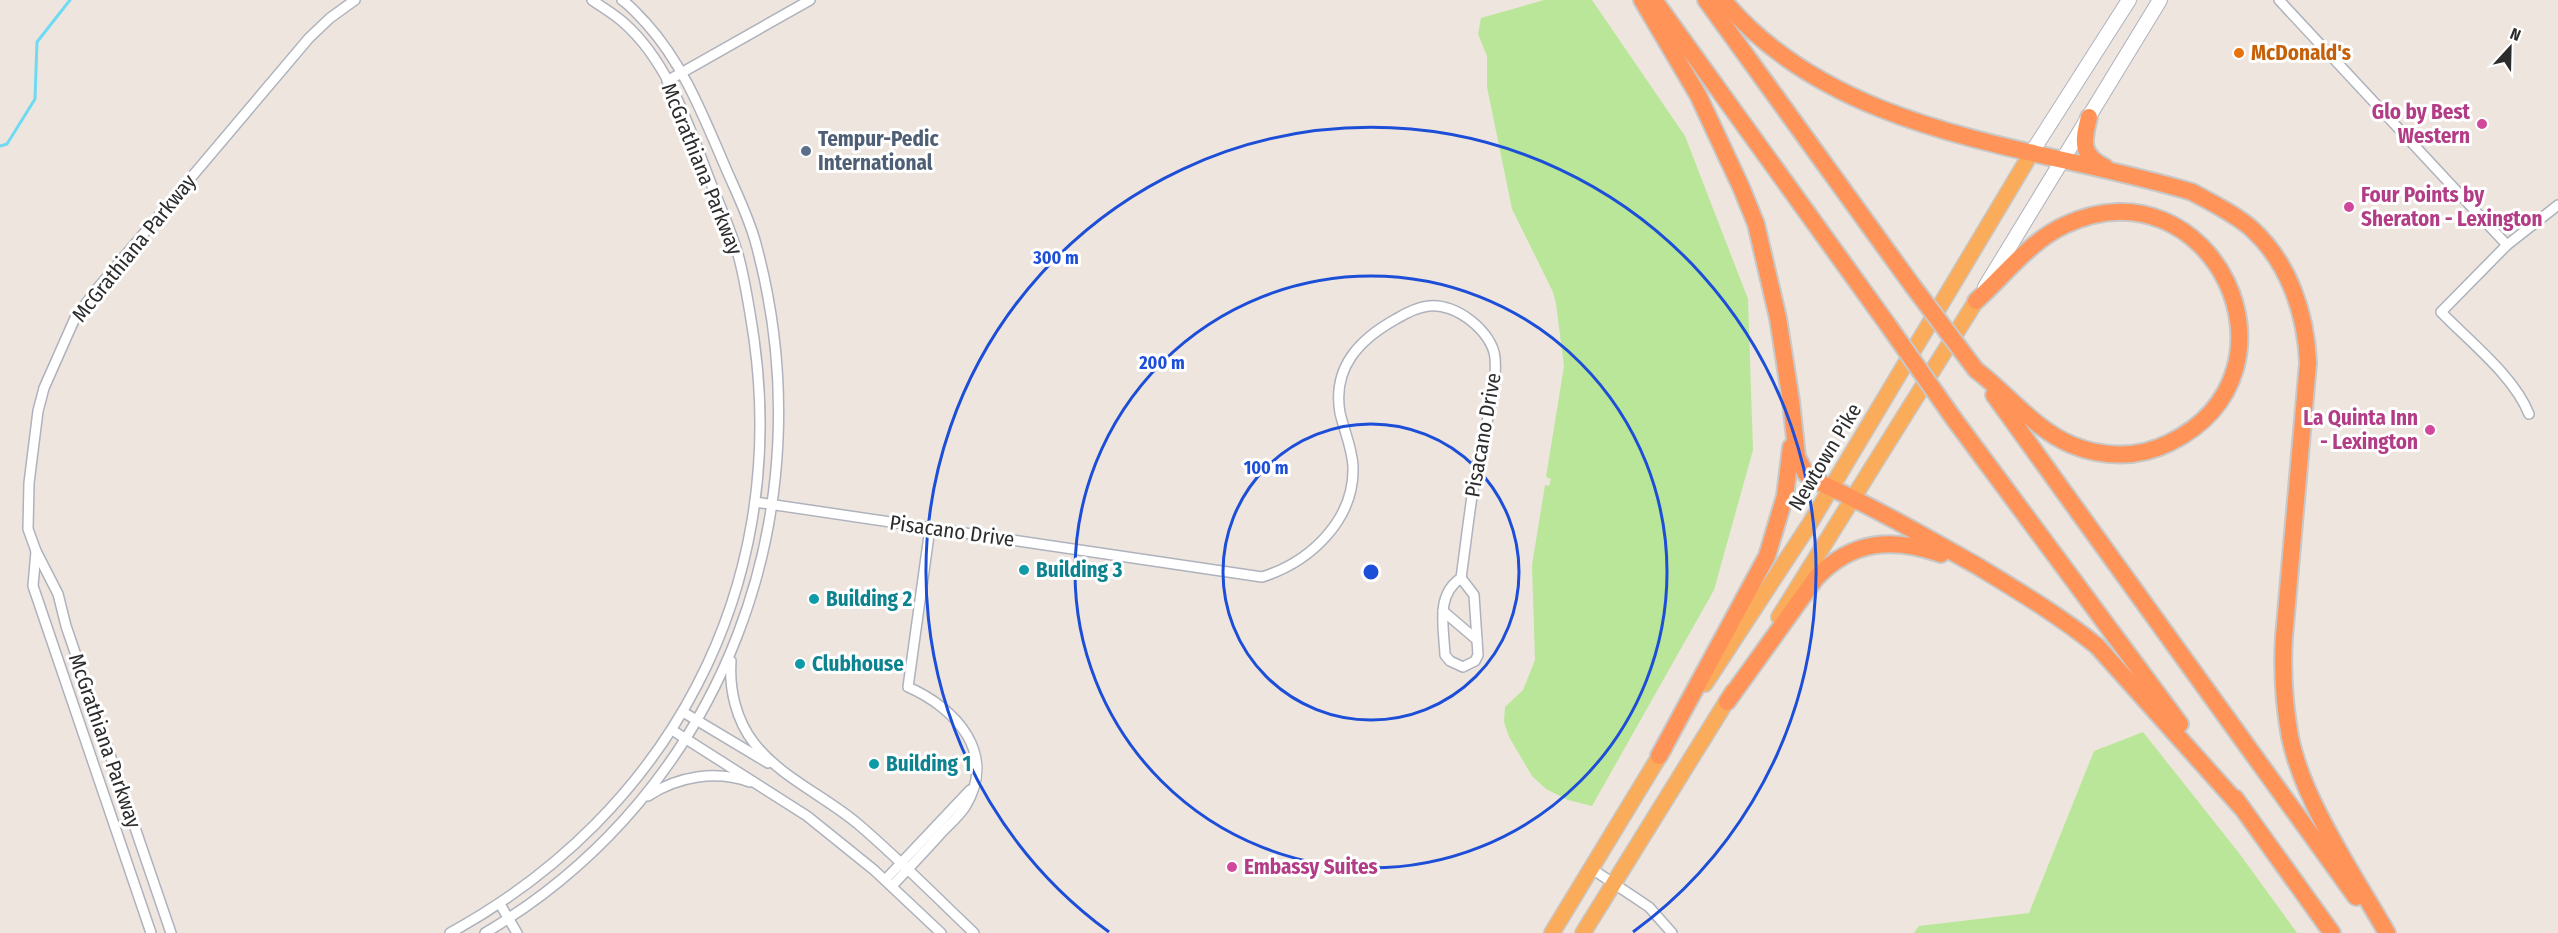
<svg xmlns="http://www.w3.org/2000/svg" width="2558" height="933" font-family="'Fira Sans Condensed',sans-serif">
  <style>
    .green { fill: #b9e699 }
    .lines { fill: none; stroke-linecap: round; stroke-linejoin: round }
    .stream { stroke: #6edaf3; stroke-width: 3 }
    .minor-casing { stroke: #aeb2bc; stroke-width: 12 }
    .secondary-casing { stroke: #aeb2bc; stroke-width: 16 }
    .trunk-casing { stroke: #c8c8c8; stroke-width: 18 }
    .motorway-casing { stroke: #c8c8c8; stroke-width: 20 }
    .minor { stroke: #fff; stroke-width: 9 }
    .secondary { stroke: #fff; stroke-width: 14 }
    .trunk { stroke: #faac5a; stroke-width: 15 }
    .motorway { stroke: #ff9358; stroke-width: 16 }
    .motorway-bridge-casing { stroke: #c8c8c8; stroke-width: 20; stroke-linecap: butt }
    .motorway-bridge { stroke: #ff9358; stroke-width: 16 }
    .ring { fill: none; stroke: #1d4ed8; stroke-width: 3 }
    .food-dot { fill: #e8710a; stroke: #fff; stroke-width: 2 }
    .hotel-dot { fill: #d1479c; stroke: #fff; stroke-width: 2 }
    .service-dot { fill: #5c6f8a; stroke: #fff; stroke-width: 2 }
    .culture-dot { fill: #0f9aa8; stroke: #fff; stroke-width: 2 }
    .labels { text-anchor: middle; stroke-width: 6; stroke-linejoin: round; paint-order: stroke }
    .food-label { font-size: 21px; font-weight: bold; fill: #c56008; stroke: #fff; text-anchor: start }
    .hotel-label { font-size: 21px; font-weight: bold; fill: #b23c85; stroke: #fff; text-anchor: end }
    .service-label { font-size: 21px; font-weight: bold; fill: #4e5e75; stroke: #fff; text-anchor: start }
    .street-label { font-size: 21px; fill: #2c2c2c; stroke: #fff }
    .culture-label { font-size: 21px; font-weight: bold; fill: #0d838f; stroke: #fff; text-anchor: start }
    .centre { fill: #1d4ed8; stroke: #fff; stroke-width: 3 }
    .ring-label { font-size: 18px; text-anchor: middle; font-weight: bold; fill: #1d4ed8; stroke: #fff; stroke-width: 6; stroke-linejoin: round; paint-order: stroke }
  </style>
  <rect width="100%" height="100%" fill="#eee6de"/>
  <!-- green -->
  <g class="green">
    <polygon points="1544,0 1592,0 1685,136 1748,299 1753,450 1714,590 1592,806 1568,800 1546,789 1532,776 1509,737 1504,722 1505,707 1523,690 1535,660 1532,565 1545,485 1549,486 1551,479 1546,477 1564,366 1556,304 1553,292 1512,209 1487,87 1487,56 1478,34 1481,18"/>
    <polygon points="2143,732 2239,853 2297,933 1914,933 1919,926 2029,913 2094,751"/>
  </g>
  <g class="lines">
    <!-- stream -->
    <polyline class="stream" points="0,146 7,144 35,99 37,42 70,0"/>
    <defs>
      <g id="minor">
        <polyline points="2279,0 2507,245"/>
        <polyline points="667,81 810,0"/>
        <path d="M2529,414c-15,-38 -59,-72 -88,-102l66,-67 51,-40"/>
        <path d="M755,502l507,75c48,-15 93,-57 91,-111 -1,-18 -9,-36 -13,-53 -8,-46 20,-74 56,-94 10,-6 22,-12 33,-13 26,-4 64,26 66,52 3,35 -13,77 -19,112 -6,36 -10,72 -15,108"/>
        <polyline points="36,551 33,586 151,933"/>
        <path d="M1461,578l13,17 4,60 -3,6 -12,6 -13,-6 -5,-6c-1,-27 -10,-60 16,-77z"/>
        <polyline points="1443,611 1477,640"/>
        <path d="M731,661c-2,28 5,59 23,82 26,34 71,53 104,81 40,34 78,73 116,109"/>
        <polyline points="683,712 768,763"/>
        <polyline points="672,730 807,816 874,870 941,933"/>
        <path d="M648,796c30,-20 68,-26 102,-14"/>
        <polyline points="1592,869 1649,907 1672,933"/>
        <polyline points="885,880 970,790"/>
        <path d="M892,886c17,-18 34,-36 51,-55 7,-7 16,-15 22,-24 33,-53 -9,-99 -57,-120l22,-159"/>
        <polyline points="500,904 517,933"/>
        <polyline points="171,933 66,626 58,594 36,551 28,529 29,483 38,411 44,388 75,318 96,290 309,38 330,18 355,0"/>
        <path d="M450,933c219,-120 339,-344 304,-594 -4,-27 -8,-54 -15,-81 -7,-25 -17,-48 -27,-72 -22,-56 -42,-123 -89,-164 -9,-8 -21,-15 -31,-22"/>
        <path d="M485,933c240,-142 343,-423 271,-689 -7,-27 -21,-54 -32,-80 -22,-51 -41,-100 -78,-141 -8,-8 -15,-17 -24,-23"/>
      </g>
      <g id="secondary">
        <polyline points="2032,152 2129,0"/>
        <polyline points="1985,287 2160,0"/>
      </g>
      <g id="trunk">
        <polyline points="1779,617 1976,301"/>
        <polyline points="1705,684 1809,525 2032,152"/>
        <polyline points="1552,933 1665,747"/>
        <polyline points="1583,933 1733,691"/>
      </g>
      <g id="motorway">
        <path d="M1642,0l56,95 43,92 15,37 22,94 13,83 6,56 9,17 10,7c56,25 110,56 163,86 41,25 81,49 118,79l144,161"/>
        <polyline points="1654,0 1888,325"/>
        <polyline points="1706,0 1912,285"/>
        <path d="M1723,0c115,137 309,144 469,192 20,11 43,22 60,37 37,34 54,85 56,134l-24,274c-2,33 0,67 6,100 13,64 64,138 97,196"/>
        <path d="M2089,117c-6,24 -9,38 16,50"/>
        <path d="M1976,301c28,-25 54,-60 89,-76 146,-68 250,147 104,218 -30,15 -65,15 -97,2 -38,-16 -64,-51 -96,-75"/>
        <polyline points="1994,395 2356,897"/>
        <polyline points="1954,419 2180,724"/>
        <path d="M1727,702l89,-124c36,-38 77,-41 125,-24"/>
        <polyline points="1659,756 1767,556 1785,496 1791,447"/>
        <polyline points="2235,798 2332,933"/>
      </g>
    </defs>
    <!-- minor casing -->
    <use href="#minor" class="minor-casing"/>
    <!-- secondary casing -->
    <use href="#secondary" class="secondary-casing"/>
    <!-- trunk casing -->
    <use href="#trunk" class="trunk-casing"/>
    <!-- motorway casing -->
    <use href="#motorway" class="motorway-casing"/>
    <!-- minor -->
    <use href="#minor" class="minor"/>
    <!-- secondary -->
    <use href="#secondary" class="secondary"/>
    <!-- trunk -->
    <use href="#trunk" class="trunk"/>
    <!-- motorway -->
    <use href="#motorway" class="motorway"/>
    <defs>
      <g id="motorway-bridge">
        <polyline points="1912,285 1976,370"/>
        <polyline points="1888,325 1954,419"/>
      </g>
    </defs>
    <!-- motorway-bridge casing -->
    <use href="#motorway-bridge" class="motorway-bridge-casing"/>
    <!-- motorway-bridge -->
    <use href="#motorway-bridge" class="motorway-bridge"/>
  </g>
  <!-- distance rings -->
  <g class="ring">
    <circle cx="1371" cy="572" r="148"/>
    <circle cx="1371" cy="572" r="296"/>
    <path d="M1109 932A445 445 0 1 1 1633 932"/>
  </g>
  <!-- markers -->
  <circle class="food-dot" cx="2239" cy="53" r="6"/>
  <g class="hotel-dot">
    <circle cx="2482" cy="124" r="6"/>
    <circle cx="2349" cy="207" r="6"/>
    <circle cx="2430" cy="430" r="6"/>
    <circle cx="1232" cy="867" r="6"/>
  </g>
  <circle class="service-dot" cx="806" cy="151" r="6"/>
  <g class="culture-dot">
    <circle cx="1024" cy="570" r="6"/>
    <circle cx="814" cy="599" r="6"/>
    <circle cx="800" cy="664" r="6"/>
    <circle cx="874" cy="764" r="6"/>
  </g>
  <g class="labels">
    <!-- food labels -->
    <g class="food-label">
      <text x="2251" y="60">McDonald's</text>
    </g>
    <!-- hotel labels -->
    <g class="hotel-label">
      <text x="2470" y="119">Glo by Best<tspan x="2470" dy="24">Western</tspan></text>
      <text x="2361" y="202" text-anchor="start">Four Points by<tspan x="2361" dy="24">Sheraton - Lexington</tspan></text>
      <text x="2418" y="425">La Quinta Inn<tspan x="2418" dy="24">- Lexington</tspan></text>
      <text x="1244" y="874" text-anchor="start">Embassy Suites</text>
    </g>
    <!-- service labels -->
    <g class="service-label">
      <text x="818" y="146">Tempur-Pedic<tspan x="818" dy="24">International</tspan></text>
    </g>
    <!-- street labels -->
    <g class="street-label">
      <text transform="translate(702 169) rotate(68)" y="7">McGrathiana Parkway</text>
      <text transform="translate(134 248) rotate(-51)" y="7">McGrathiana Parkway</text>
      <text transform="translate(1483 435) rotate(-80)" y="7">Pisacano Drive</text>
      <text transform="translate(1825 457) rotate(-59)" y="7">Newtown Pike</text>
      <text transform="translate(952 531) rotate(8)" y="7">Pisacano Drive</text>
      <text transform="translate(105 741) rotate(71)" y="7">McGrathiana Parkway</text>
    </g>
    <!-- culture labels -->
    <g class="culture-label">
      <text x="1036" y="577">Building 3</text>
      <text x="826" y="606">Building 2</text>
      <text x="812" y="671">Clubhouse</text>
      <text x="886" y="771">Building 1</text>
    </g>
  </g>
  <circle cx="1371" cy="572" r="9" class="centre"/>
  <g class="ring-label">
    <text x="1056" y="264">300 m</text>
    <text x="1162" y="369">200 m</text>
    <text x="1266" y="474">100 m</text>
  </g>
  <!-- north arrow -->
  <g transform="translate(2510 48) rotate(22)" stroke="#ffffff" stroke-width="4.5" paint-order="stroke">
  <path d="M0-4.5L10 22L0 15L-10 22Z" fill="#2c2c2c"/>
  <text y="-9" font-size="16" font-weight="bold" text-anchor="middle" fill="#2c2c2c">N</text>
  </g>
</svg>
